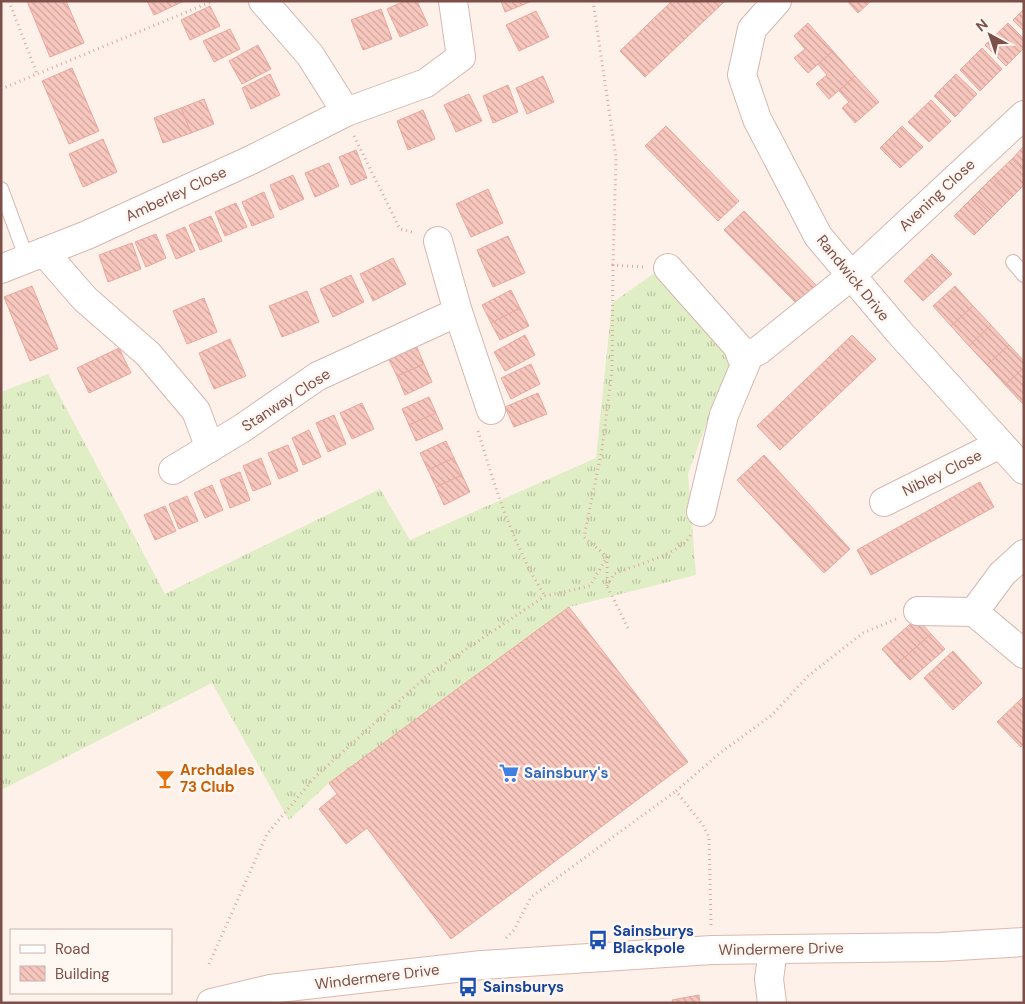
<svg xmlns="http://www.w3.org/2000/svg" width="1025" height="1004" font-family="'DM Sans',sans-serif">
  <style>
    .grass { fill: url(#grass-tufts) }
    .building { fill: url(#building-back-hatch); stroke: #eba89d }
    .lines { fill: none; stroke-linecap: round; stroke-linejoin: round }
    .lane-casing { stroke: #d5b7b0; stroke-width: 16 }
    .street-casing { stroke: #d5b7b0; stroke-width: 30 }
    .secondary-casing { stroke: #dbb8af; stroke-width: 30 }
    .path { stroke: #dda9a0; stroke-width: 3; stroke-dasharray: 1 4; stroke-linecap: butt }
    .lane { stroke: #fff; stroke-width: 14 }
    .street { stroke: #fff; stroke-width: 28 }
    .secondary { stroke: #fff; stroke-width: 28 }
    .labels { text-anchor: middle; stroke-width: 5; stroke-linejoin: round; paint-order: stroke }
    .street-label { font-size: 15px; fill: #7d4f49; stroke: #fff7f2 }
    .food-label { font-size: 15px; font-weight: bold; fill: #c56008; stroke: #fff7f2; text-anchor: start }
    .shop-label { font-size: 15px; font-weight: bold; fill: #366cbe; stroke: #fff7f2; text-anchor: start }
    .transit-label { font-size: 15px; font-weight: bold; fill: #164399; stroke: #fff7f2; text-anchor: start }
  </style>
  <defs>
    <pattern id="grass-tufts" width="24" height="20" patternUnits="userSpaceOnUse" patternTransform="scale(1.25)"><rect width="24" height="20" fill="#e0eec5"/><path d="M3 7l-1-3M5 7V3M7 7l1-3M15 17l-1-3M17 17v-4M19 17l1-3" fill="none" stroke="#bbc3a2"/></pattern>
    <pattern id="building-back-hatch" width="6" height="6" patternUnits="userSpaceOnUse" patternTransform="scale(1.25)"><rect width="6" height="6" fill="#f7c7be"/><path d="M-1 5l2 2M0 0l6 6M5-1l2 2" fill="none" stroke="#cda49c"/></pattern>
  </defs>
  <rect width="100%" height="100%" fill="#fef1ea"/>
  <!-- grass -->
  <polygon class="grass" points="663,267 750,362 717,395 688,474 696,575 569,607 329,783 289,820 212,683 1,790 1,392 48,374 165,594 380,489 410,540 596,458 612,303"/>
  <!-- building -->
  <g class="building">
    <polygon points="27,1 66,1 84,43 50,57"/>
    <polygon points="147,1 184,1 154,15"/>
    <polygon points="404,1 417,1 428,25 400,37 387,9"/>
    <polygon points="501,1 532,1 505,12"/>
    <polygon points="672,1 725,1 645,77 620,51"/>
    <polygon points="847,1 871,1 858,13"/>
    <polygon points="210,6 220,26 190,40 181,20"/>
    <polygon points="381,9 392,39 363,50 351,20"/>
    <polygon points="1024,9 1024,31 1013,20"/>
    <polygon points="536,11 549,37 519,51 506,25"/>
    <polygon points="808,23 833,51 808,73 794,58 805,49 794,36"/>
    <polygon points="1008,23 1024,39 1024,48 1006,66 985,45"/>
    <polygon points="230,29 240,49 214,62 203,41"/>
    <polygon points="258,45 271,69 242,84 229,61"/>
    <polygon points="982,48 1002,69 980,91 960,70"/>
    <polygon points="833,51 855,76 829,99 816,84 827,75 818,64"/>
    <polygon points="72,68 99,131 69,144 42,81"/>
    <polygon points="270,74 280,95 251,109 242,88"/>
    <polygon points="956,74 977,94 955,117 934,96"/>
    <polygon points="543,76 554,102 527,114 516,88"/>
    <polygon points="855,76 879,102 855,123 842,108 849,102 839,91"/>
    <polygon points="508,85 518,112 493,123 483,96"/>
    <polygon points="469,94 482,121 456,132 444,105"/>
    <polygon points="204,99 214,124 191,133 181,108"/>
    <polygon points="931,100 951,121 929,142 908,122"/>
    <polygon points="181,108 191,133 163,143 154,118"/>
    <polygon points="423,110 435,139 408,150 397,121"/>
    <polygon points="666,126 739,201 718,221 645,146"/>
    <polygon points="902,126 923,147 900,168 880,148"/>
    <polygon points="103,139 117,172 83,187 69,154"/>
    <polygon points="1024,146 1024,171 1012,159"/>
    <polygon points="356,150 367,178 351,185 339,157"/>
    <polygon points="1012,159 1024,171 1024,185 1012,197 992,178"/>
    <polygon points="329,163 339,186 315,197 305,173"/>
    <polygon points="293,175 304,199 280,210 270,185"/>
    <polygon points="992,178 1012,197 993,216 973,197"/>
    <polygon points="488,189 503,223 471,237 456,204"/>
    <polygon points="264,192 274,217 252,226 242,202"/>
    <polygon points="973,197 993,216 974,235 954,216"/>
    <polygon points="236,203 247,227 225,236 215,212"/>
    <polygon points="744,211 817,286 798,305 724,230"/>
    <polygon points="211,216 222,241 200,250 189,225"/>
    <polygon points="185,227 195,251 176,259 166,235"/>
    <polygon points="156,234 166,258 146,267 135,242"/>
    <polygon points="508,236 525,273 493,287 477,250"/>
    <polygon points="132,243 141,269 108,282 99,255"/>
    <polygon points="932,254 952,274 923,301 904,281"/>
    <polygon points="393,258 406,284 373,301 360,274"/>
    <polygon points="351,275 364,302 333,317 320,289"/>
    <polygon points="32,286 58,349 30,361 4,297"/>
    <polygon points="955,286 973,306 951,326 933,306"/>
    <polygon points="511,290 520,308 491,323 482,305"/>
    <polygon points="307,291 319,322 282,337 269,306"/>
    <polygon points="204,298 217,332 187,344 173,311"/>
    <polygon points="973,306 991,325 969,346 951,326"/>
    <polygon points="520,308 529,326 500,340 491,323"/>
    <polygon points="991,325 1009,345 987,365 969,346"/>
    <polygon points="525,335 535,355 505,371 494,352"/>
    <polygon points="852,335 876,359 780,450 757,426"/>
    <polygon points="230,339 246,376 214,389 199,353"/>
    <polygon points="416,345 424,364 397,376 388,358"/>
    <polygon points="1009,345 1024,361 1024,368 1005,385 987,365"/>
    <polygon points="119,348 131,373 89,393 77,368"/>
    <polygon points="424,364 432,382 405,395 397,376"/>
    <polygon points="531,364 540,384 511,399 501,378"/>
    <polygon points="1024,368 1024,404 1023,404 1005,385"/>
    <polygon points="538,393 547,414 514,427 505,407"/>
    <polygon points="429,397 436,413 409,425 402,409"/>
    <polygon points="362,403 374,429 352,439 340,413"/>
    <polygon points="436,413 443,429 416,441 409,425"/>
    <polygon points="334,415 346,444 328,452 316,423"/>
    <polygon points="309,430 321,457 303,465 292,438"/>
    <polygon points="446,441 454,458 428,470 420,453"/>
    <polygon points="288,445 298,471 279,479 268,453"/>
    <polygon points="764,455 850,549 824,573 737,480"/>
    <polygon points="261,458 271,484 253,491 243,466"/>
    <polygon points="454,458 462,475 436,487 428,470"/>
    <polygon points="240,472 250,500 230,508 220,480"/>
    <polygon points="462,475 470,492 444,505 436,487"/>
    <polygon points="980,482 994,507 871,575 857,550"/>
    <polygon points="212,485 223,510 205,518 194,493"/>
    <polygon points="187,496 198,521 179,529 169,504"/>
    <polygon points="165,506 176,531 155,540 144,515"/>
    <polygon points="569,607 688,762 451,939 367,828 346,844 319,809 337,794 329,783"/>
    <polygon points="917,618 931,634 896,665 882,649"/>
    <polygon points="931,634 945,649 910,680 896,665"/>
    <polygon points="953,651 982,683 953,710 924,678"/>
    <polygon points="1024,696 1024,744 1021,747 997,722"/>
    <polygon points="699,995 700,1003 673,1003 672,1000"/>
  </g>
  <g class="lines">
    <defs>
      <g id="lane">
        <polyline points="1,189 27,259"/>
        <polyline points="1013,262 1024,275"/>
      </g>
      <g id="street">
        <polyline points="263,1 310,55 346,112"/>
        <polyline points="777,1 752,29 742,75 757,119 818,236 899,332 1024,470"/>
        <polyline points="438,241 458,312 491,410"/>
        <polyline points="44,252 85,299 148,354 196,411 210,448"/>
        <polyline points="668,268 738,347 741,356 758,351 851,276 1024,115"/>
        <polyline points="1,269 87,235 251,160 346,112 426,83 461,57 453,1"/>
        <polyline points="173,470 241,429 318,376 458,312"/>
        <polyline points="884,502 1000,444"/>
        <polyline points="701,512 724,415 750,353"/>
        <polyline points="1024,554 1002,574 974,612 1024,654"/>
        <polyline points="918,611 974,612"/>
        <polyline points="772,1003 769,979 773,950"/>
      </g>
      <polyline id="secondary" points="211,1003 270,989 482,965 712,950 940,947 1024,942"/>
    </defs>
    <!-- lane casing -->
    <use href="#lane" class="lane-casing"/>
    <!-- street casing -->
    <use href="#street" class="street-casing"/>
    <!-- secondary casing -->
    <use href="#secondary" class="secondary-casing"/>
    <!-- path -->
    <g class="path">
      <polyline points="9,1 37,74"/>
      <polyline points="593,1 616,158 613,265"/>
      <polyline points="1,89 213,1"/>
      <polyline points="354,136 400,229 415,233"/>
      <path d="M478,431c17,56 35,115 67,165"/>
      <path d="M607,586l7,-12c20,-9 69,-20 77,-40"/>
      <polyline points="628,628 607,586 607,557 584,537 602,449 612,371 613,265 645,267"/>
      <polyline points="711,925 709,837 703,825 676,791 720,753 772,715 808,676 863,633 896,619"/>
      <polyline points="506,938 514,930 531,897 676,791"/>
      <polyline points="209,964 267,834 316,776 428,675 545,596 590,586 607,557"/>
    </g>
    <!-- lane -->
    <use href="#lane" class="lane"/>
    <!-- street -->
    <use href="#street" class="street"/>
    <!-- secondary -->
    <use href="#secondary" class="secondary"/>
  </g>
  <!-- icons -->
  <defs>
    <symbol id="supermarket-bare" viewBox="-9 -9 18 18"><path d="M-6-5.5h2.5l.6 2H6L4.5 2H-2.5L-4.4-4H-6ZM-1.5 3.2a1.3 1.3 0 1 0 .1 0ZM3 3.2a1.3 1.3 0 1 0 .1 0Z" fill="#3f7fe0" stroke="#fff7f2" stroke-width="2.5" paint-order="stroke"/></symbol>
    <symbol id="bar-bare" viewBox="-9 -9 18 18"><path d="M-6-5H6L.8 .8V4.5H3.5V6h-7V4.5H-.8V.8Z" fill="#e8710a" stroke="#fff7f2" stroke-width="2.5" paint-order="stroke"/></symbol>
    <symbol id="bus-bare" viewBox="-9 -9 18 18"><path d="M-5-6H5V4H4V6H2V4H-2V6H-4V4H-5ZM-3.5-4V0h7V-4ZM-3.5 1.2v1.5H-2V1.2ZM2 1.2v1.5H3.5V1.2Z" fill="#1a4fb4" stroke="#fff7f2" stroke-width="2.5" paint-order="stroke"/></symbol>
  </defs>
  <g fill-rule="evenodd">
    <use href="#supermarket-bare" x="495" y="759" width="28" height="28"/>
    <use href="#bar-bare" x="151" y="765" width="28" height="28"/>
    <use href="#bus-bare" x="584" y="926" width="28" height="28"/>
    <use href="#bus-bare" x="454" y="973" width="28" height="28"/>
  </g>
  <g class="labels">
    <!-- street labels -->
    <g class="street-label">
      <text transform="translate(176 194) rotate(-25)" y="5">Amberley Close</text>
      <text transform="translate(937 195) rotate(-43)" y="5">Avening Close</text>
      <text transform="translate(853 278) rotate(51)" y="5">Randwick Drive</text>
      <text transform="translate(286 400) rotate(-33)" y="5">Stanway Close</text>
      <text transform="translate(942 473) rotate(-26)" y="5">Nibley Close</text>
      <text transform="translate(781 949) rotate(-1)" y="5">Windermere Drive</text>
      <text transform="translate(377 977) rotate(-7)" y="5">Windermere Drive</text>
    </g>
    <!-- food labels -->
    <g class="food-label">
      <text x="180" y="775">Archdales<tspan x="180" dy="17">73 Club</tspan></text>
    </g>
    <!-- shop labels -->
    <g class="shop-label">
      <text x="524" y="778">Sainsbury's</text>
    </g>
    <!-- transit labels -->
    <g class="transit-label">
      <text x="613" y="936">Sainsburys<tspan x="613" dy="17">Blackpole</tspan></text>
      <text x="483" y="992">Sainsburys</text>
    </g>
  </g>
  <!-- border -->
  <rect width="1025" height="1004" fill="none" stroke="#7d4f49" stroke-width="5"/>
  <!-- legend -->
  <rect x="10" y="929" width="162" height="65" fill="#fff7f2" stroke="#cbb4ae"/>
  <rect x="20" y="945" width="25" height="8" fill="#ffffff" stroke="#cbb4ae"/>
  <text x="55" y="954" font-size="15" fill="#7d4f49">Road</text>
  <rect x="20" y="966" width="25" height="15" fill="url(#building-back-hatch)" stroke="#cbb4ae"/>
  <text x="55" y="979" font-size="15" fill="#7d4f49">Building</text>
  <!-- north arrow -->
  <g transform="translate(990 35) rotate(320)" stroke="#fff7f2" stroke-width="4" paint-order="stroke">
  <path d="M0-4L9 19L0 12L-9 19Z" fill="#7d4f49"/>
  <text y="-8" font-size="14" font-weight="bold" text-anchor="middle" fill="#7d4f49">N</text>
  </g>
</svg>
